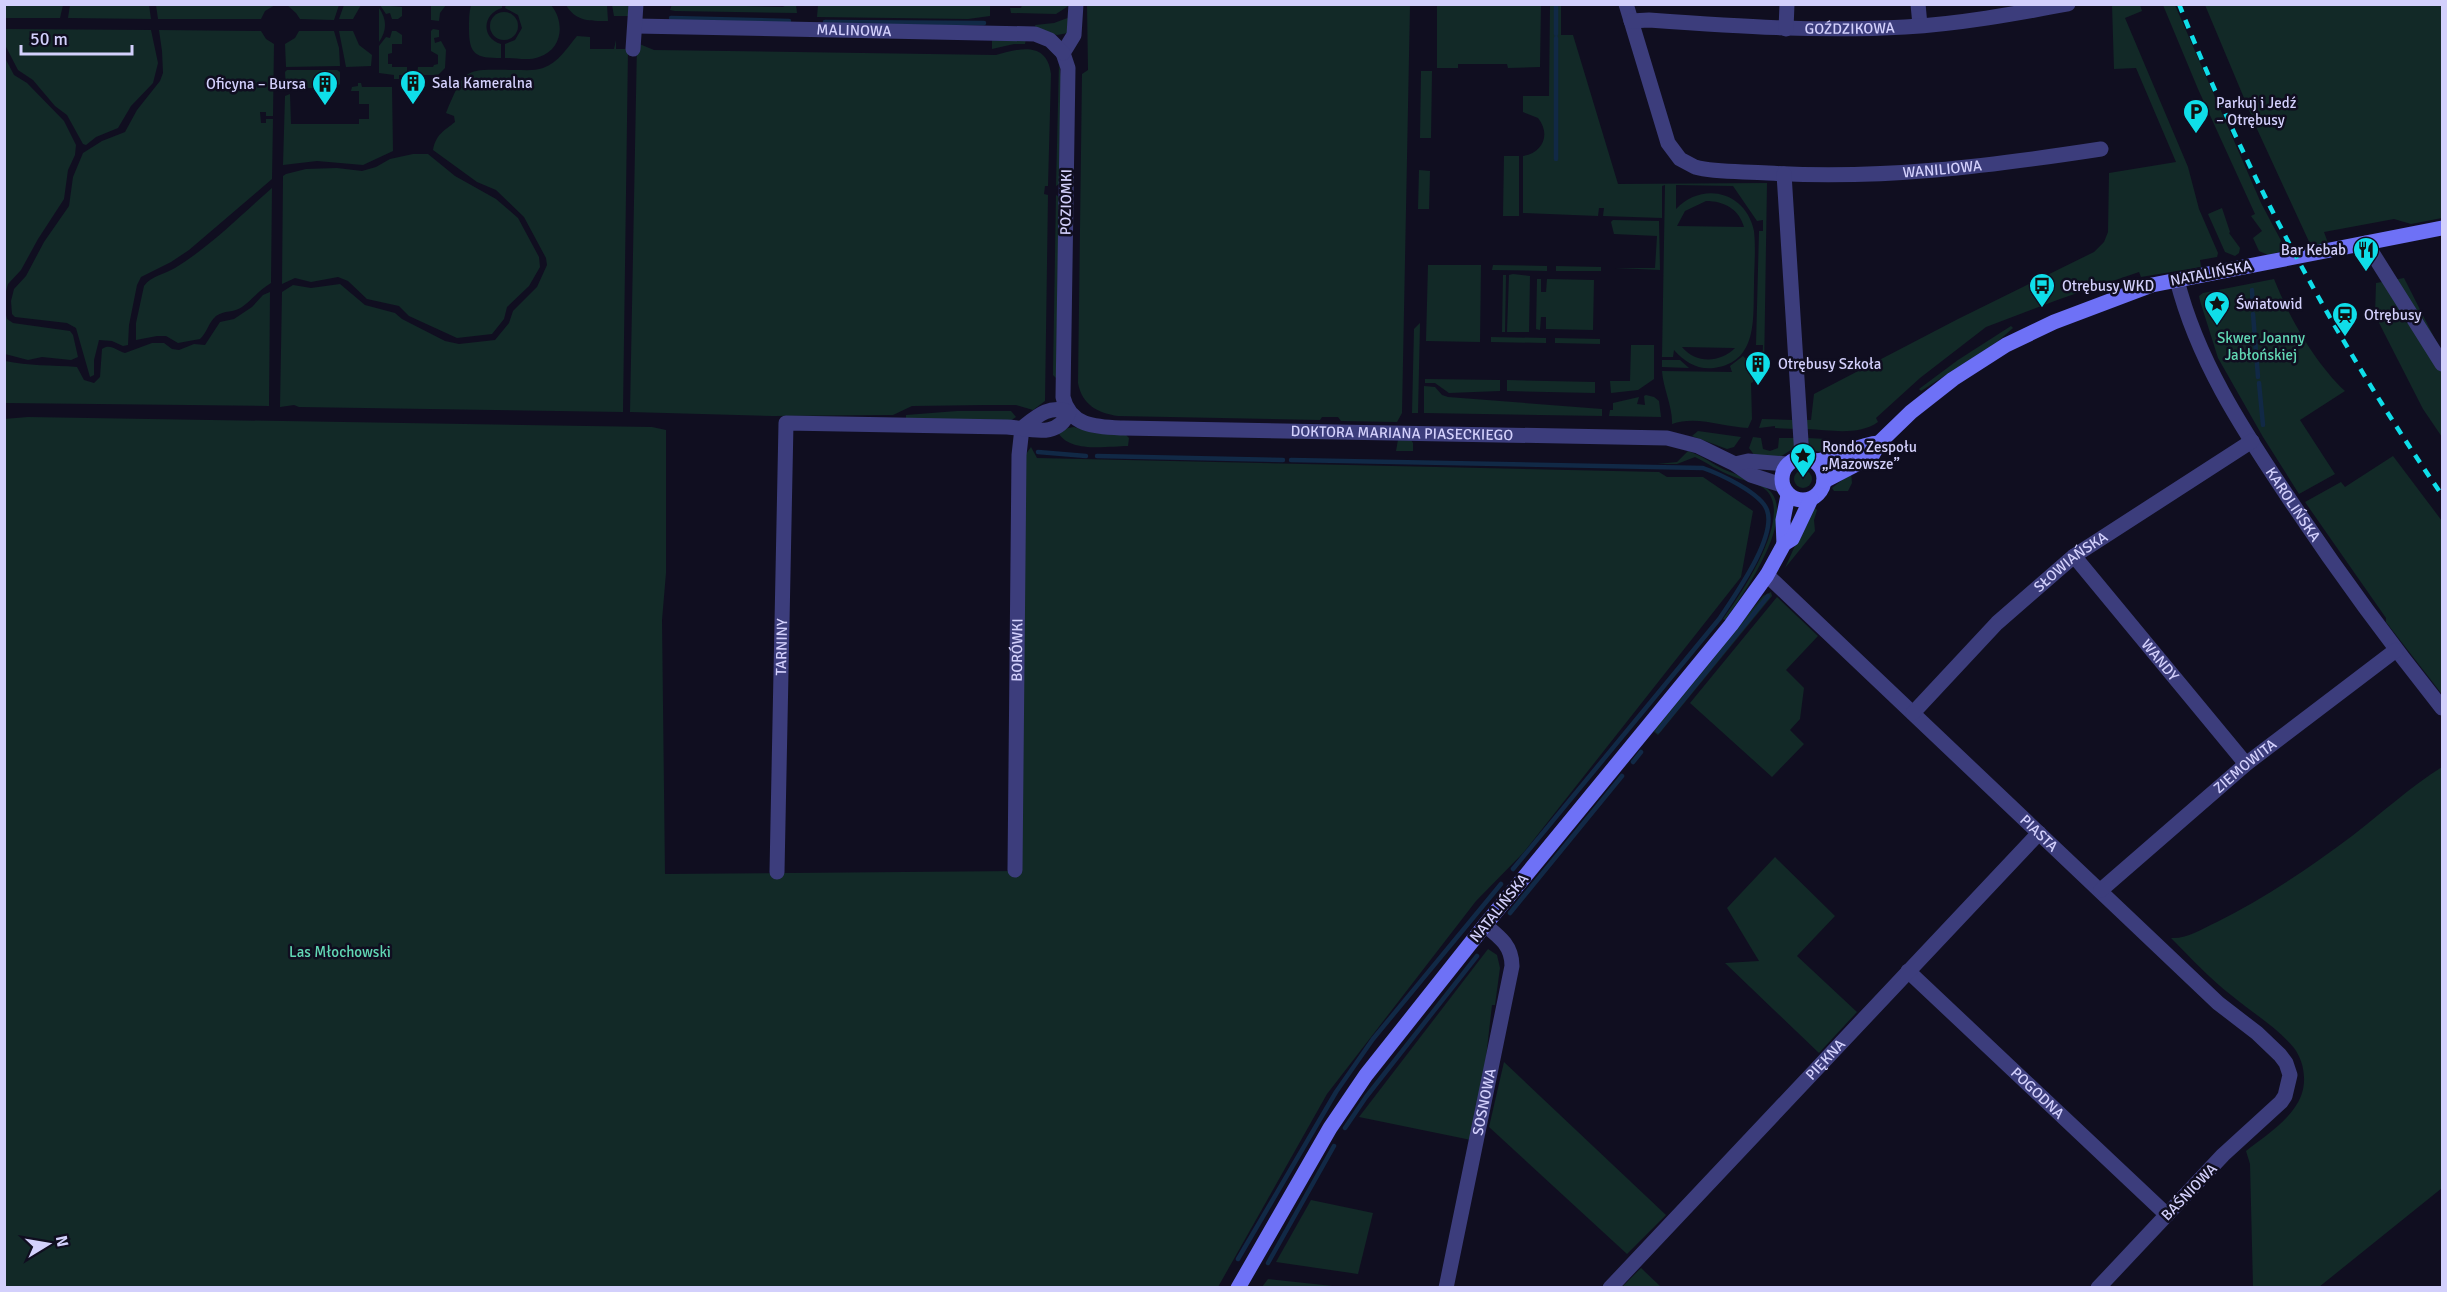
<svg xmlns="http://www.w3.org/2000/svg" width="2447" height="1292" font-family="Signika,sans-serif">
  <style>
    .green { fill: #122927; fill-rule: evenodd }
    .lines { fill: none; stroke-linecap: round; stroke-linejoin: round }
    .stream { stroke: #112946; stroke-width: 4.5 }
    .street { stroke: #3c3d7c; stroke-width: 15 }
    .secondary { stroke: #6e71f6; stroke-width: 15 }
    .rail { stroke: #0fdee9; stroke-width: 4.5; stroke-dasharray: 9 8; stroke-linecap: butt }
    .labels { text-anchor: middle; stroke-width: 5; stroke-linejoin: round; paint-order: stroke }
    .street-label { font-size: 15px; fill: #d3d0fc; stroke: #100e20 }
    .poi-label { font-size: 15px; fill: #d3d0fc; stroke: #100e20; text-anchor: start }
    .park-label { font-size: 15px; fill: #61d7b4; stroke: #100e20 }
  </style>
  <rect width="100%" height="100%" fill="#100e20"/>
  <!-- green -->
  <g class="green">
    <polygon points="5,4 63,4 63,5 60,18 5,18"/>
    <polygon points="286,4 339,4 339,5 334,20 300,19 296,13"/>
    <polygon points="672,4 783,7 786,5 796,5 797,13 675,11 670,10"/>
    <polygon points="70,5 149,5 151,19 68,18"/>
    <polygon points="156,5 156,4 275,5 265,11 261,19 158,19"/>
    <polygon points="344,5 361,5 353,19 339,19"/>
    <polygon points="380,5 402,7 402,16 398,19 392,19 390,13 386,14"/>
    <polygon points="431,5 446,5 440,13 439,21 431,20"/>
    <path d="M471,5h31v3c-20,6 -21,30 -1,36v14c-25,0 -32,-3 -32,-29 0,-9 0,-17 2,-24z"/>
    <path d="M506,5h45c14,17 12,44 -12,52 -10,4 -23,1 -34,1v-14l10,-4 7,-12 -4,-13 -13,-7z"/>
    <path d="M566,5h41l1,16c-17,0 -32,1 -42,-16z"/>
    <polygon points="612,5 630,5 630,16 614,16"/>
    <polygon points="818,5 990,5 990,16 968,19 817,17"/>
    <polygon points="1022,5 1070,5 1056,14 1011,13 1010,8 1021,8"/>
    <path d="M1087,5h323l-8,408 -5,9 -56,-1 -3,-4h-16l-2,3 -202,-4c-20,-3 -36,-11 -40,-33l4,-309 6,-4z"/>
    <polygon points="1437,5 1541,5 1540,67 1508,68 1507,64 1458,64 1458,68 1437,68"/>
    <path d="M1550,5h11v30h12l45,149 149,-1 -3,189h-11v10l-2,1 1,36 -4,9c-24,-1 -52,-13 -76,-4 1,-16 -9,-36 -10,-53l70,1 -2,-6 13,-10 10,10 9,1 1,-22h-7l3,-114h4v-11l-6,1 -24,-35 -57,-1v24c27,-28 70,-17 78,22 2,18 0,37 0,55 -1,33 4,76 -40,82 -17,2 -29,-6 -40,-18l-1,7h-11l3,-172 -3,1v32l-59,-2 1,-8h-5l-1,8 -75,-3v-57c20,-3 28,-22 15,-38l-15,-6v-16h26zM1706,201c18,0 33,8 38,26l-67,-1 8,-15zM1682,347l52,1h1c-15,15 -39,16 -53,-1z"/>
    <path d="M2112,5h28l2,6 -17,7 63,149 11,42 19,44 -1,4 -17,3 1,7 -60,10 -2,-5 -79,27 -74,28 -66,51 -44,40 2,4c-19,14 -49,8 -71,7l-1,-9h5l3,-26 144,-75 136,-67 10,-10 4,-10 1,-59 67,-11 -40,-94 -22,1z"/>
    <polygon points="2163,5 2175,5 2261,203 2286,250 2268,255 2259,251 2253,238 2262,231 2251,216 2255,214 2198,89"/>
    <polygon points="2205,5 2442,5 2442,218 2411,224 2394,219 2324,232 2328,243 2311,246 2257,129"/>
    <path d="M379,8c8,11 8,23 0,34z"/>
    <circle cx="504" cy="26" r="14"/>
    <polygon points="1073,16 1068,33 1057,35 1036,28 1035,25 1054,23"/>
    <polygon points="5,29 151,30 158,63 153,83 131,106 118,128 96,137 86,145 83,144 67,115 55,106 33,80 18,70 5,45"/>
    <polygon points="433,29 439,30 439,37 434,38 435,43 441,41 446,50 445,68 438,75 417,75 418,67 433,67 434,65 438,64 438,55 431,51 431,31"/>
    <polygon points="159,30 261,31 266,39 274,44 273,116 266,116 266,112 260,112 261,123 266,123 266,119 273,119 272,179 189,250 171,262 141,277 137,285 129,325 128,345 123,346 112,341 99,340 94,360 94,375 90,377 76,328 67,323 15,317 12,314 11,301 14,289 26,276 44,242 69,206 73,177 83,153 102,141 125,132 137,110 160,81 163,73 162,51"/>
    <polygon points="299,31 334,31 339,48 340,66 286,67 285,44 295,38"/>
    <polygon points="339,31 353,31 359,45 372,55 371,66 346,67"/>
    <polygon points="392,31 396,31 402,35 402,44 392,44 392,53 388,54 388,64 392,64 392,67 407,67 407,75 399,75 399,79 394,79 394,75 379,73 379,46 386,37 390,38"/>
    <path d="M577,36l13,1v12h24l2,-9v9h12l-5,363 -324,-5 -5,-2 -14,2 2,-115 11,-7 18,3 29,-4 25,21 30,8 7,6 43,22 14,3 36,-4 14,-17 4,-12 24,-24 10,-22 -1,-7 -22,-41 -28,-27 -19,-8 -44,-32c3,-16 11,-19 22,-28l-1,-6 -8,-3c20,-48 19,-43 69,-43 10,0 20,1 28,-2 16,-6 24,-20 34,-32z"/>
    <polygon points="1026,39 1025,44 1014,44 992,49 992,40"/>
    <path d="M637,43l17,7 342,5c22,-6 51,-15 55,19l-3,112h-3l-1,8 4,1 -3,206 -12,9 -17,-5h-31l-73,1 -19,9 -120,1 -143,-4z"/>
    <polygon points="5,58 14,75 27,83 64,121 76,145 75,155 68,170 64,199 38,239 21,270 8,284 5,295"/>
    <polygon points="1059,63 1061,77 1059,184 1056,186"/>
    <polygon points="287,70 337,70 340,72 340,84 335,88 286,88 285,72"/>
    <polygon points="1421,71 1432,71 1431,138 1420,138"/>
    <polygon points="358,83 361,83 362,87 392,87 393,151 363,165 317,161 283,165 285,96 290,94 291,124 359,124 359,119 369,119 369,104 359,104 359,91 351,91 352,87 358,86"/>
    <polygon points="413,154 428,154 455,176 496,199 518,218 539,257 540,267 529,286 507,307 504,319 492,334 457,338 409,316 399,306 367,299 348,281 338,277 311,282 295,278 282,284 283,176 286,174 306,169 337,168 362,171 376,167 390,159"/>
    <polygon points="1504,156 1519,156 1519,216 1503,216"/>
    <polygon points="1419,170 1430,171 1429,209 1418,209"/>
    <path d="M272,188l-1,95c-12,7 -18,16 -29,24 -8,6 -18,3 -26,9 -8,7 -9,17 -16,23l-22,4 -12,-7h-9l-21,4v-17l8,-37c7,-10 21,-12 31,-18 36,-22 66,-53 97,-80z"/>
    <polygon points="1056,195 1059,197 1056,378 1053,375"/>
    <polygon points="2222,208 2230,232 2229,233 2240,248 2239,253 2235,256 2225,252 2208,214"/>
    <polygon points="1613,220 1659,221 1660,270 1615,268 1655,268 1657,236 1614,234 1611,222"/>
    <polygon points="1428,265 1481,265 1480,342 1426,341"/>
    <polygon points="1493,265 1547,266 1547,271 1492,270"/>
    <polygon points="1556,266 1601,267 1601,271 1556,271"/>
    <polygon points="1513,274 1530,276 1529,332 1507,332 1509,275"/>
    <polygon points="1503,275 1506,275 1505,332 1502,332"/>
    <polygon points="2404,278 2442,353 2442,437 2423,409 2375,315 2376,283"/>
    <polygon points="1537,279 1541,279 1541,292 1546,292 1547,279 1594,280 1593,330 1546,329 1546,317 1541,317 1540,330 1536,329"/>
    <path d="M2274,279c15,38 41,84 71,112l-45,29 35,54 -36,20 -36,-57 -45,-79 -18,-57 -1,-5 4,-3z"/>
    <path d="M270,292l-1,114 -264,-3v-42c23,5 47,4 72,6l7,13 10,3 6,-6 2,-28c9,-6 14,2 23,4l27,-10h12l8,6 7,1 15,-6 11,1 15,-23 14,-3 18,-12 11,-12z"/>
    <polygon points="4,307 7,319 13,323 70,331 73,335 78,357 71,360 42,357 28,360 5,354"/>
    <polygon points="1420,323 1418,413 1412,413 1414,329"/>
    <polygon points="2011,326 2013,328 1997,342 1921,391 1919,389 1958,360"/>
    <polygon points="1491,337 1546,338 1546,343 1491,342"/>
    <polygon points="1555,338 1600,339 1600,344 1555,343"/>
    <polygon points="1631,345 1654,345 1654,379 1638,390 1611,393 1610,381 1630,381"/>
    <polygon points="1662,360 1680,360 1689,368 1662,367"/>
    <polygon points="1425,379 1500,380 1500,391 1449,393 1435,383 1425,383"/>
    <polygon points="1507,380 1595,382 1595,393 1507,391"/>
    <polygon points="1424,386 1435,387 1442,395 1448,397 1602,409 1602,416 1424,413"/>
    <polygon points="1646,395 1654,397 1659,401 1661,417 1609,416 1610,410 1613,410 1613,403 1639,397 1637,404 1645,405 1644,396"/>
    <polygon points="957,411 1011,411 1016,417 1007,423 906,420 906,415"/>
    <polygon points="28,417 652,427 666,430 666,573 662,620 665,874 1019,871 1026,454 1031,447 1037,458 1659,472 1667,477 1703,477 1753,511 1741,577 1524,852 1476,901 1327,1094 1218,1287 5,1287 4,419"/>
    <polygon points="1762,419 1794,420 1795,429 1775,428 1775,426 1759,428"/>
    <path d="M1074,427l21,6 31,2 3,3 -1,8c-21,0 -61,8 -71,-16z"/>
    <polygon points="1698,431 1741,437 1734,447 1727,449 1692,436"/>
    <polygon points="1753,437 1761,438 1763,449 1770,451 1778,448 1779,438 1796,438 1794,448 1780,457 1755,456 1749,448"/>
    <path d="M1808,438l18,1 12,9c-15,4 -27,9 -30,-10z"/>
    <polygon points="1398,440 1411,440 1413,443 1413,451 1396,451"/>
    <path d="M1688,451c12,4 22,11 33,17 15,8 38,11 50,24 24,29 -28,103 -46,128l-2,-1c17,-24 71,-102 43,-129 -9,-8 -23,-9 -34,-14 -13,-5 -25,-13 -37,-19l-18,7h-20l20,-2z"/>
    <polygon points="2393,456 2442,521 2441,693 2386,622 2386,618 2305,502 2341,482 2345,487"/>
    <circle cx="1803" cy="479" r="9"/>
    <polygon points="1851,473 1852,483 1848,491 1834,491 1832,488"/>
    <polygon points="1815,508 1817,510 1814,520 1815,531 1785,568 1806,521"/>
    <polygon points="1771,592 1772,596 1658,735 1653,731 1763,596"/>
    <polygon points="1777,597 1818,636 1786,670 1804,688 1800,719 1790,730 1804,744 1772,777 1690,703"/>
    <path d="M2442,767v421l-123,99h-66l-3,-123 -4,-13c19,-15 46,-32 55,-55 6,-15 3,-35 -7,-48 -17,-21 -43,-36 -63,-53 -22,-17 -41,-38 -60,-57 16,1 31,-9 46,-16 48,-24 92,-54 135,-86 30,-23 58,-49 90,-69z"/>
    <polygon points="1775,857 1835,916 1797,956 1857,1012 1819,1053 1725,963 1759,961 1727,908"/>
    <polygon points="1488,949 1497,955 1500,968 1495,1005 1492,1005 1483,1084 1471,1140 1359,1117"/>
    <polygon points="1504,1062 1666,1215 1627,1254 1489,1127"/>
    <polygon points="1311,1200 1373,1213 1358,1274 1276,1262"/>
    <polygon points="1641,1268 1661,1287 1622,1287"/>
    <polygon points="1268,1279 1342,1287 1262,1287"/>
  </g>
  <g class="lines">
    <!-- stream -->
    <g class="stream">
      <polyline points="671,18 789,21"/>
      <polyline points="825,22 984,23"/>
      <polyline points="1556,34 1556,4"/>
      <polyline points="1556,38 1556,159"/>
      <polyline points="2252,290 2253,309"/>
      <polyline points="2253,314 2258,377"/>
      <polyline points="2259,383 2263,425"/>
      <polyline points="1038,452 1086,456"/>
      <polyline points="1097,456 1283,460"/>
      <path d="M1291,460l412,8c17,6 58,25 64,42 10,27 -32,85 -47,108l-207,251"/>
      <polyline points="1658,731 1768,596"/>
      <polyline points="1633,762 1641,752"/>
      <polyline points="1510,913 1622,776"/>
      <polyline points="1345,1128 1366,1097 1477,956"/>
      <polyline points="1238,1259 1336,1092 1373,1039 1501,884"/>
      <polyline points="1268,1263 1334,1146"/>
    </g>
    <!-- street -->
    <g class="street">
      <path id="s1" d="M1076,4l-2,31 -11,18 5,15 -5,329c7,30 34,30 60,31l544,10 31,8 37,18 16,11 31,10"/>
      <path id="s2" d="M1626,4l42,139 12,16 15,8c22,6 49,4 73,6 113,7 222,-7 333,-24"/>
      <polyline points="1918,4 1920,25"/>
      <path id="s3" d="M1631,21l18,-1c85,6 170,12 256,7 54,-3 109,-13 163,-23"/>
      <path id="s4" d="M636,26l399,8 15,6 13,13"/>
      <polyline points="1786,29 1787,4"/>
      <polyline points="633,49 636,4"/>
      <polyline points="1784,174 1802,457"/>
      <polyline points="2366,243 2442,364"/>
      <path id="s5" d="M2177,280c20,79 64,147 109,214 49,74 101,145 156,214"/>
      <polyline points="1735,464 1748,461 1787,464"/>
      <path id="s6" d="M2074,556l172,208"/>
      <path id="s7" d="M1767,575l451,428 39,30 23,22 6,8 4,12 -5,21 -4,6 -58,53 -125,133"/>
      <path id="s8" d="M1913,713l84,-90 77,-67 178,-115"/>
      <path id="s9" d="M1015,870l4,-415 3,-27"/>
      <path id="s10" d="M777,872l9,-449 221,4c23,1 50,13 62,-15 -19,-8 -32,4 -47,16"/>
      <path id="s11" d="M2101,890l145,-126 150,-114"/>
      <path id="s12" d="M1908,971l259,244"/>
      <path id="s13" d="M1446,1288l66,-322c0,-20 -12,-29 -27,-41"/>
      <path id="s14" d="M1610,1288l429,-455"/>
    </g>
    <!-- secondary -->
    <g class="secondary">
      <circle cx="1803" cy="479" r="21"/>
      <path d="M1815,461c23,-2 42,-17 64,-18"/>
      <polyline points="1824,481 1872,456 1879,443 1911,412 1953,379 2006,345 2054,322 2152,285 2442,228"/>
      <polyline points="1784,544 1783,520 1788,495"/>
      <polyline points="1238,1288 1330,1128 1366,1075 1485,925 1731,625 1767,575 1784,544 1792,539 1811,499"/>
    </g>
    <!-- rail -->
    <path class="rail" d="M2179,4c69,175 157,337 263,491"/>
  </g>
  <!-- icons -->
  <defs>
    <symbol id="building-pin" viewBox="-11 -11 22 30"><path d="M0 17L-7.5 6A9.5 9.5 0 1 1 7.5 6Z" fill="#0fdee9" stroke="#100e20"/><path d="M-4-6H4V6H1V3H-1V6H-4ZM-2.5-4.3h1.7v1.8h-1.7ZM.8-4.3h1.7v1.8H.8ZM-2.5-1h1.7V.8h-1.7ZM.8-1h1.7V.8H.8Z" fill="#111"/></symbol>
    <symbol id="parking-pin" viewBox="-11 -11 22 30"><path d="M0 17L-7.5 6A9.5 9.5 0 1 1 7.5 6Z" fill="#0fdee9" stroke="#100e20"/><path d="M-3.5-5.5H1a3.5 3.5 0 0 1 0 7H-1V5.5H-3.5ZM-1-3.4V-.6H.8a1.4 1.4 0 0 0 0-2.8Z" fill="#111"/></symbol>
    <symbol id="restaurant-pin" viewBox="-11 -11 22 30"><path d="M0 17L-7.5 6A9.5 9.5 0 1 1 7.5 6Z" fill="#0fdee9" stroke="#100e20"/><path d="M-5-6h1v4h1v-4h1v4h1v-4h1v5L-1.5 .5V6h-2V.5L-5-1ZM5-6V6H3V1.5H1.5Q1.5-4 5-6Z" fill="#111"/></symbol>
    <symbol id="bus-pin" viewBox="-11 -11 22 30"><path d="M0 17L-7.5 6A9.5 9.5 0 1 1 7.5 6Z" fill="#0fdee9" stroke="#100e20"/><path d="M-5-6H5V4H4V6H2V4H-2V6H-4V4H-5ZM-3.5-4V0h7V-4ZM-3.5 1.2v1.5H-2V1.2ZM2 1.2v1.5H3.5V1.2Z" fill="#111"/></symbol>
    <symbol id="sight-pin" viewBox="-11 -11 22 30"><path d="M0 17L-7.5 6A9.5 9.5 0 1 1 7.5 6Z" fill="#0fdee9" stroke="#100e20"/><path d="M0-6L1.8-2.2L6-1.7L2.9 1.2L3.7 5.4L0 3.3L-3.7 5.4L-2.9 1.2L-6-1.7L-1.8-2.2Z" fill="#111"/></symbol>
    <symbol id="station-pin" viewBox="-11 -11 22 30"><path d="M0 17L-7.5 6A9.5 9.5 0 1 1 7.5 6Z" fill="#0fdee9" stroke="#100e20"/><path d="M-3-6H3Q5-6 5-4V2Q5 4 3 4L4.5 6H3L1.5 4h-3L-3 6H-4.5L-3 4Q-5 4-5 2V-4Q-5-6-3-6ZM-3.5-4v3h7v-3ZM-3.5 1v1.5H-2V1ZM2 1v1.5H3.5V1Z" fill="#111"/></symbol>
  </defs>
  <g fill-rule="evenodd">
    <use href="#building-pin" x="398" y="68" width="30" height="40"/>
    <use href="#building-pin" x="310" y="69" width="30" height="40"/>
    <use href="#parking-pin" x="2181" y="97" width="30" height="40"/>
    <use href="#restaurant-pin" x="2351" y="235" width="30" height="40"/>
    <use href="#bus-pin" x="2027" y="271" width="30" height="40"/>
    <use href="#sight-pin" x="2202" y="289" width="30" height="40"/>
    <use href="#station-pin" x="2330" y="300" width="30" height="40"/>
    <use href="#building-pin" x="1743" y="349" width="30" height="40"/>
    <use href="#sight-pin" x="1788" y="441" width="30" height="40"/>
  </g>
  <g class="labels">
    <!-- street labels -->
    <g class="street-label">
      <text dy="5" stroke="none"><textPath href="#s3" startOffset="219">GOŹDZIKOWA</textPath></text>
      <text dy="5" stroke="none"><textPath href="#s4" startOffset="218">MALINOWA</textPath></text>
      <text dy="5" stroke="none"><textPath href="#s2" startOffset="430">WANILIOWA</textPath></text>
      <text transform="translate(1066 202) rotate(-89)" y="5">POZIOMKI</text>
      <text transform="translate(2211 273) rotate(-11)" y="5">NATALIŃSKA</text>
      <text dy="5" stroke="none"><textPath href="#s1" startOffset="750">DOKTORA MARIANA PIASECKIEGO</textPath></text>
      <text dy="5" stroke="none"><textPath href="#s5" startOffset="254">KAROLIŃSKA</textPath></text>
      <text dy="5" stroke="none"><textPath href="#s8" startOffset="219">SŁOWIAŃSKA</textPath></text>
      <text dy="5" stroke="none"><textPath href="#s10" startOffset="225">TARNINY</textPath></text>
      <text dy="5" stroke="none"><textPath href="#s9" startOffset="220">BORÓWKI</textPath></text>
      <text dy="5" stroke="none"><textPath href="#s6" startOffset="135">WANDY</textPath></text>
      <text dy="5" stroke="none"><textPath href="#s11" startOffset="190">ZIEMOWITA</textPath></text>
      <text dy="5" stroke="none"><textPath href="#s7" startOffset="375">PIASTA</textPath></text>
      <text transform="translate(1499 908) rotate(-51)" y="5">NATALIŃSKA</text>
      <text dy="5" stroke="none"><textPath href="#s14" startOffset="314">PIĘKNA</textPath></text>
      <text dy="5" stroke="none"><textPath href="#s12" startOffset="178">POGODNA</textPath></text>
      <text dy="5" stroke="none"><textPath href="#s13" startOffset="190">SOSNOWA</textPath></text>
      <text transform="translate(2189 1192) rotate(-46)" y="5">BAŚNIOWA</text>
    </g>
    <!-- poi labels -->
    <g class="poi-label">
      <text x="432" y="88">Sala Kameralna</text>
      <text x="306" y="89" text-anchor="end">Oficyna – Bursa</text>
      <text x="2216" y="108">Parkuj i Jedź<tspan x="2216" dy="17">– Otrębusy</tspan></text>
      <text x="2346" y="255" text-anchor="end">Bar Kebab</text>
      <text x="2062" y="291">Otrębusy WKD</text>
      <text x="2236" y="309">Światowid</text>
      <text x="2364" y="320">Otrębusy</text>
      <text x="1778" y="369">Otrębusy Szkoła</text>
      <text x="1822" y="452">Rondo Zespołu<tspan x="1822" dy="17">„Mazowsze”</tspan></text>
    </g>
    <!-- park labels -->
    <g class="park-label">
      <text x="2261" y="343">Skwer Joanny<tspan x="2261" dy="17">Jabłońskiej</tspan></text>
      <text x="340" y="957">Las Młochowski</text>
    </g>
  </g>
  <!-- border -->
  <rect width="2447" height="1292" fill="none" stroke="#d3d0fc" stroke-width="12"/>
  <!-- north arrow -->
  <g transform="translate(48 1244) rotate(79)" stroke="#100e20" stroke-width="4.5" paint-order="stroke">
  <path d="M0-4.5L10 22L0 15L-10 22Z" fill="#d3d0fc"/>
  <text y="-9" font-size="16" font-weight="bold" text-anchor="middle" fill="#d3d0fc">N</text>
  </g>
  <!-- scale -->
  <path d="M21 45v9h111v-9" fill="none" stroke="#d3d0fc" stroke-width="3"/>
  <text x="30" y="45" font-size="18" fill="#d3d0fc" stroke="#100e20" stroke-width="4.5" paint-order="stroke">50 m</text>
</svg>
